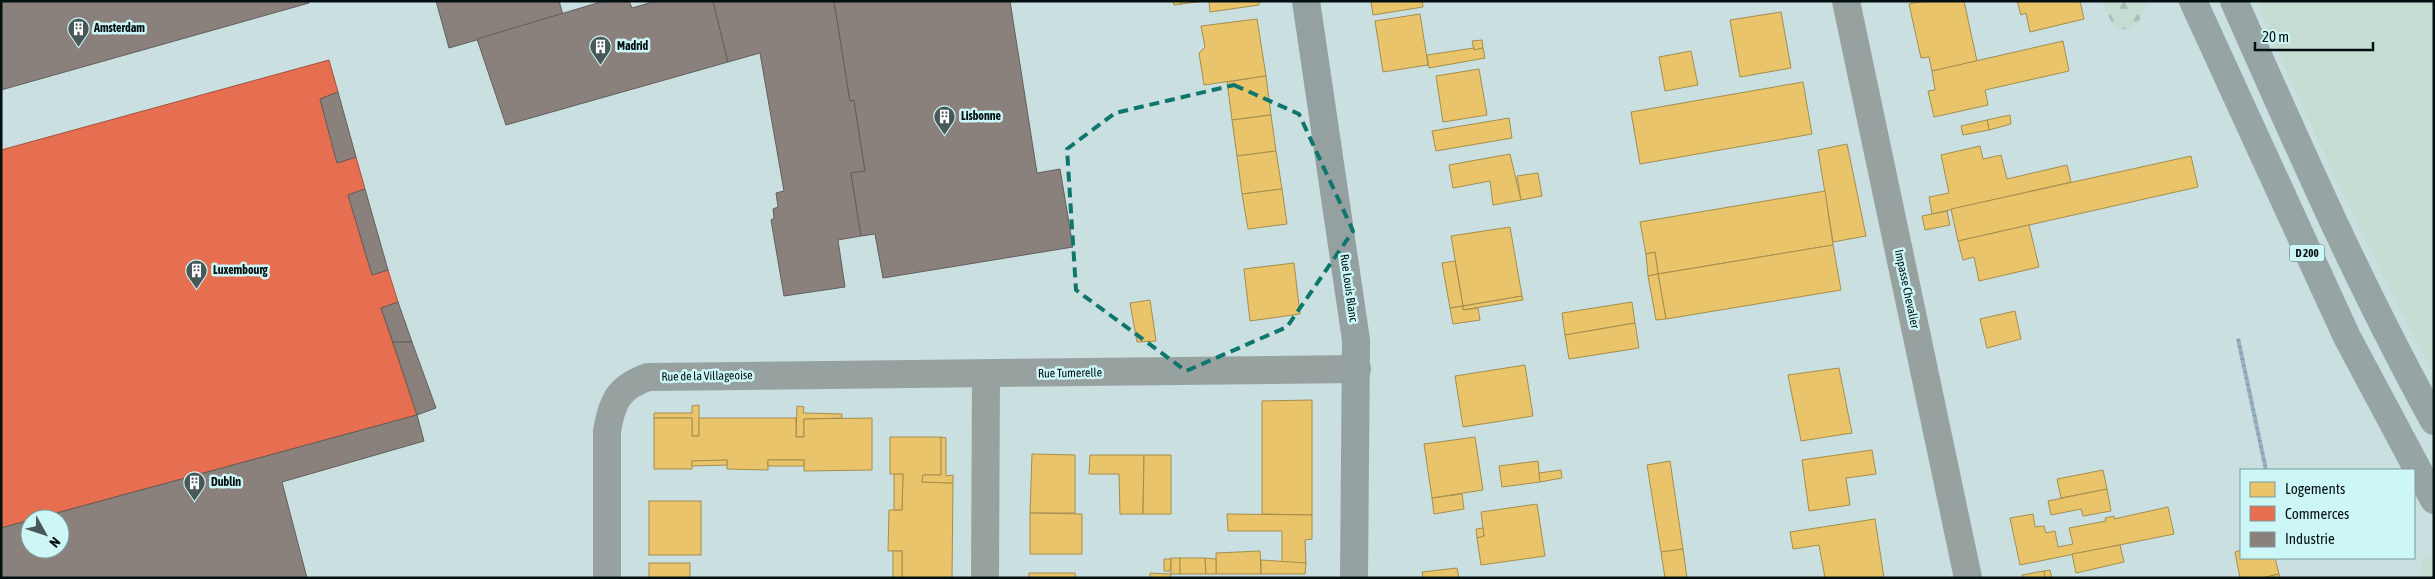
<svg xmlns="http://www.w3.org/2000/svg" width="2435" height="579" font-family="'Asap Condensed',sans-serif">
  <style>
    .grass { fill: #c4dcd2 }
    .forest { fill: url(#forest-firs) }
    .water { fill: url(#water-rules) }
    .homes { fill: #e9c46a; stroke: #a48e4f }
    .shops { fill: #e76f51; stroke: #a3523e }
    .industry { fill: #8a817c; stroke: #625f5c }
    .lines { fill: none; stroke-linecap: round; stroke-linejoin: round }
    .street { stroke: #97a2a0; stroke-width: 28 }
    .secondary { stroke: #94a1a0; stroke-width: 28 }
    .primary { stroke: #96a4a4; stroke-width: 28 }
    .marked { fill: none; stroke: #0f766e; stroke-width: 4; stroke-dasharray: 10 6; stroke-linejoin: round }
    .labels { text-anchor: middle; stroke-width: 5; stroke-linejoin: round; paint-order: stroke }
    .shield { fill: #cdf6f7; stroke: #405556; stroke-width: 1 }
    .shield-label { font-size: 11px; font-weight: bold; fill: #031011 }
    .poi-label { font-size: 12px; font-weight: bold; fill: #031011; stroke: #cdf6f7; text-anchor: start }
    .street-label { font-size: 12px; fill: #031011; stroke: #cdf6f7 }
  </style>
  <defs>
    <pattern id="forest-firs" width="22" height="20" patternUnits="userSpaceOnUse" patternTransform="scale(1.25)"><rect width="22" height="20" fill="#c4dcd2"/><path d="M5 1l3.5 6h-7zM16 11l3.5 6h-7z" fill="#a7bcb3"/></pattern>
    <pattern id="water-rules" width="6" height="5" patternUnits="userSpaceOnUse" patternTransform="scale(1.25)"><rect width="6" height="5" fill="#97b2c3"/><path d="M0 2.5h6" fill="none" stroke="#8098a6"/></pattern>
  </defs>
  <rect width="100%" height="100%" fill="#c9dfe0"/>
  <!-- grass -->
  <g class="grass">
    <path d="M2256,1h178v373c-65,-122 -124,-246 -178,-373z"/>
    <polygon points="2428,555 2434,556 2434,578 2419,578 2423,558"/>
  </g>
  <!-- forest -->
  <path class="forest" d="M2101,1h46v1c-8,19 -9,30 -32,27z"/>
  <!-- water -->
  <polygon class="water" points="2240,338 2268,470 2264,470 2236,339"/>
  <!-- homes -->
  <g class="homes">
    <polygon points="1173,1 1181,1 1181,4 1174,5"/>
    <polygon points="1181,1 1205,1 1181,4"/>
    <polygon points="1209,1 1259,1 1259,5 1210,12"/>
    <polygon points="1371,1 1422,1 1423,7 1373,15"/>
    <polygon points="1924,1 1964,1 1977,61 1932,71 1929,57 1921,58 1909,4"/>
    <polygon points="2017,1 2080,1 2084,19 2030,32 2026,13 2021,15"/>
    <polygon points="1781,12 1791,68 1740,77 1730,20"/>
    <polygon points="1420,14 1428,65 1383,72 1375,21"/>
    <polygon points="1257,19 1266,76 1204,85 1199,53 1205,47 1201,26"/>
    <polygon points="1482,40 1483,48 1474,50 1472,41"/>
    <polygon points="2063,41 2069,71 1985,90 1988,105 1934,117 1928,91 1935,90 1932,71"/>
    <polygon points="1474,48 1474,50 1483,48 1485,58 1429,68 1427,55"/>
    <polygon points="1691,51 1698,85 1665,91 1659,57"/>
    <polygon points="1479,69 1487,115 1443,122 1436,76"/>
    <polygon points="1266,76 1271,115 1232,120 1227,82"/>
    <polygon points="1803,82 1812,134 1640,164 1631,112"/>
    <polygon points="1271,115 1276,151 1237,156 1232,120"/>
    <polygon points="2010,115 2011,124 1989,130 1987,120"/>
    <polygon points="1509,118 1512,138 1436,151 1432,131"/>
    <polygon points="1987,120 1989,130 1963,135 1961,126"/>
    <polygon points="1847,144 1866,236 1833,242 1818,150"/>
    <polygon points="1980,146 1983,159 2001,155 2007,179 2067,165 2071,182 1932,214 1929,197 1949,193 1941,155"/>
    <polygon points="1276,151 1282,189 1242,194 1237,156"/>
    <polygon points="1510,154 1521,200 1493,205 1490,181 1453,188 1449,165"/>
    <polygon points="2191,156 2198,187 1958,241 1951,209"/>
    <polygon points="1538,173 1542,196 1521,200 1517,176"/>
    <polygon points="1282,189 1287,224 1248,229 1242,194"/>
    <polygon points="1825,191 1833,245 1658,274 1655,252 1646,254 1640,222"/>
    <polygon points="1947,211 1950,225 1925,230 1922,216"/>
    <polygon points="2029,225 2039,267 1979,281 1974,257 1963,260 1958,241"/>
    <polygon points="1510,227 1522,296 1463,306 1451,236"/>
    <polygon points="1833,245 1841,290 1666,319 1658,274"/>
    <polygon points="1655,252 1658,274 1648,276 1646,254"/>
    <polygon points="1455,261 1463,306 1450,308 1442,263"/>
    <polygon points="1294,263 1300,314 1250,321 1244,269"/>
    <polygon points="1658,274 1666,319 1656,320 1648,276"/>
    <polygon points="1522,296 1523,300 1463,310 1463,306"/>
    <polygon points="1150,300 1156,341 1137,342 1130,303"/>
    <polygon points="1632,302 1635,323 1565,335 1562,313"/>
    <polygon points="1463,306 1463,310 1478,308 1480,320 1453,324 1450,308"/>
    <polygon points="2015,311 2021,339 1987,348 1980,319"/>
    <polygon points="1635,323 1639,348 1569,359 1565,335"/>
    <polygon points="1525,365 1533,416 1463,427 1455,376"/>
    <polygon points="1839,368 1852,433 1801,441 1788,375"/>
    <polygon points="1312,400 1312,515 1262,514 1262,401"/>
    <polygon points="699,405 699,436 692,436 692,418 654,418 654,413 692,413 692,406"/>
    <polygon points="797,406 804,407 803,413 842,414 842,418 804,419 804,437 796,437"/>
    <polygon points="654,418 692,418 692,436 699,436 699,418 796,418 796,437 804,437 804,419 872,418 872,470 804,471 804,460 768,460 768,470 727,469 727,460 692,461 692,469 654,469"/>
    <polygon points="890,437 941,437 941,475 923,475 922,482 953,483 952,578 902,578 902,551 888,551 889,510 902,510 903,474 890,474"/>
    <polygon points="941,437 946,438 946,476 953,475 953,483 922,482 923,475 941,475"/>
    <polygon points="1475,437 1483,490 1432,498 1424,444"/>
    <polygon points="1872,450 1876,474 1846,478 1850,505 1809,511 1802,460"/>
    <polygon points="1032,454 1075,455 1075,513 1030,513"/>
    <polygon points="1090,455 1144,455 1143,514 1120,514 1119,474 1089,474"/>
    <polygon points="1144,455 1171,455 1171,514 1143,514"/>
    <polygon points="727,460 727,465 692,466 692,461"/>
    <rect x="768" y="460" width="36" height="6"/>
    <polygon points="1538,461 1540,482 1502,487 1499,466"/>
    <polygon points="1670,461 1683,549 1661,552 1647,465"/>
    <polygon points="1561,470 1562,478 1540,482 1539,473"/>
    <polygon points="2103,470 2107,489 2061,498 2057,479"/>
    <polygon points="894,474 903,474 902,510 894,510"/>
    <polygon points="2107,489 2111,511 2083,516 2081,509 2051,515 2048,501"/>
    <polygon points="1462,494 1464,509 1434,514 1432,498"/>
    <rect x="649" y="501" width="52" height="54"/>
    <polygon points="1537,504 1545,556 1481,565 1477,538 1484,536 1481,512"/>
    <polygon points="2168,507 2174,534 2020,565 2010,518 2033,514 2035,527 2044,526 2046,533 2055,531 2058,547 2073,544 2069,528 2106,521 2105,518 2114,516 2114,519"/>
    <polygon points="1030,513 1082,514 1082,554 1030,554"/>
    <polygon points="1227,514 1312,515 1312,539 1305,540 1306,563 1282,563 1282,531 1228,531"/>
    <polygon points="1875,519 1884,578 1825,578 1819,545 1793,549 1790,532"/>
    <polygon points="1483,528 1484,536 1477,538 1476,529"/>
    <polygon points="2120,545 2124,562 2076,573 2072,554"/>
    <polygon points="1683,549 1687,578 1665,578 1661,552"/>
    <polygon points="2241,550 2241,558 2275,558 2279,574 2262,578 2240,578 2235,552"/>
    <rect x="893" y="551" width="9" height="27"/>
    <polygon points="1260,551 1261,574 1216,574 1216,553"/>
    <rect x="1171" y="558" width="9" height="16"/>
    <polygon points="1180,558 1205,558 1206,574 1180,574"/>
    <polygon points="1205,558 1216,559 1216,574 1206,574"/>
    <polygon points="1164,559 1171,559 1170,571 1164,571"/>
    <polygon points="1261,560 1306,563 1305,574 1261,574"/>
    <rect x="649" y="563" width="41" height="15"/>
    <polygon points="1457,568 1459,578 1423,578 1422,572"/>
    <polygon points="2050,570 2052,578 2045,578 2044,571"/>
    <polygon points="2044,571 2045,578 2023,578 2022,575"/>
    <polygon points="1029,573 1075,573 1076,578 1029,578"/>
    <polygon points="1150,573 1171,574 1170,578 1150,578"/>
    <polygon points="2279,574 2280,578 2262,578"/>
  </g>
  <!-- shops -->
  <polygon class="shops" points="329,60 338,92 320,99 337,163 356,157 365,189 348,195 372,275 388,270 398,302 381,308 417,415 1,528 1,150"/>
  <!-- industry -->
  <g class="industry">
    <polygon points="1,1 309,1 309,3 1,90"/>
    <polygon points="436,1 559,1 563,15 449,48"/>
    <polygon points="604,1 629,1 632,8 656,1 713,1 728,62 506,125 477,39"/>
    <polygon points="713,1 834,1 850,101 854,100 865,171 851,173 861,236 838,240 845,287 784,296 771,220 774,218 773,209 778,207 776,193 784,191 760,53 728,62"/>
    <polygon points="834,1 1010,1 1037,173 1060,169 1073,247 883,278 875,234 861,236 851,173 865,171 854,100 850,101"/>
    <polygon points="338,92 356,157 337,163 320,99"/>
    <polygon points="365,189 388,270 372,275 348,195"/>
    <polygon points="398,302 412,342 393,342 381,308"/>
    <polygon points="393,342 412,342 436,408 417,415"/>
    <polygon points="417,415 424,441 282,482 307,578 1,578 1,528 30,520 30,549 60,549 60,519 35,519"/>
  </g>
  <g class="lines">
    <!-- street -->
    <g class="street">
      <polyline points="1846,1 1968,578"/>
      <path d="M607,578v-147c5,-30 12,-44 41,-54l709,-8"/>
      <polyline points="985,578 986,375"/>
    </g>
    <!-- secondary -->
    <polyline class="secondary" points="1306,1 1356,340 1354,578"/>
    <!-- primary -->
    <g class="primary">
      <polyline points="2193,1 2347,337 2434,500"/>
      <path d="M2234,1c63,142 125,284 200,420"/>
    </g>
  </g>
  <!-- marked area -->
  <path class="marked" d="M1234,85l65,29 54,117 -66,96 -101,44 -110,-81 -9,-141 48,-36z"/>
  <!-- icons -->
  <defs>
    <symbol id="building-pin" viewBox="-11 -11 22 30"><path d="M0 17L-7.5 6A9.5 9.5 0 1 1 7.5 6Z" fill="#485859" stroke="#cdf6f7"/><path d="M-4-6H4V6H1V3H-1V6H-4ZM-2.5-4.3h1.7v1.8h-1.7ZM.8-4.3h1.7v1.8H.8ZM-2.5-1h1.7V.8h-1.7ZM.8-1h1.7V.8H.8Z" fill="#fff"/></symbol>
  </defs>
  <g fill-rule="evenodd">
    <use href="#building-pin" x="66" y="16" width="25" height="34"/>
    <use href="#building-pin" x="588" y="34" width="25" height="34"/>
    <use href="#building-pin" x="932" y="104" width="25" height="34"/>
    <use href="#building-pin" x="184" y="258" width="25" height="34"/>
    <use href="#building-pin" x="182" y="470" width="25" height="34"/>
  </g>
  <g class="labels">
    <!-- shield labels -->
    <rect class="shield" x="2289.5" y="244.5" width="35" height="17" rx="4"/>
    <g class="shield-label">
      <text x="2307" y="257">D 200</text>
    </g>
    <!-- poi labels -->
    <g class="poi-label">
      <text x="94" y="32">Amsterdam</text>
      <text x="617" y="50">Madrid</text>
      <text x="961" y="120">Lisbonne</text>
      <text x="213" y="274">Luxembourg</text>
      <text x="211" y="486">Dublin</text>
    </g>
    <!-- street labels -->
    <g class="street-label">
      <text transform="translate(1349 288) rotate(82)" y="4">Rue Louis Blanc</text>
      <text transform="translate(1907 289) rotate(78)" y="4">Impasse Chevalier</text>
      <text transform="translate(1070 373) rotate(-1)" y="4">Rue Tumerelle</text>
      <text transform="translate(707 376) rotate(-1)" y="4">Rue de la Villageoise</text>
    </g>
  </g>
  <!-- border -->
  <rect width="2435" height="579" fill="none" stroke="#031011" stroke-width="5"/>
  <!-- legend -->
  <rect x="2240" y="469" width="175" height="90" fill="#cdf6f7" stroke="#7c9a9b"/>
  <rect x="2250" y="482" width="25" height="15" fill="#e9c46a" stroke="#7c9a9b"/>
  <text x="2285" y="494" font-size="15" fill="#031011">Logements</text>
  <rect x="2250" y="506" width="25" height="15" fill="#e76f51" stroke="#7c9a9b"/>
  <text x="2285" y="519" font-size="15" fill="#031011">Commerces</text>
  <rect x="2250" y="532" width="25" height="15" fill="#8a817c" stroke="#7c9a9b"/>
  <text x="2285" y="544" font-size="15" fill="#031011">Industrie</text>
  <!-- north arrow -->
  <g transform="translate(45 534) rotate(130)"><circle r="24" fill="#cdf6f7" stroke="#7c9a9b"/>
  <path d="M0-4L9 19L0 12L-9 19Z" fill="#485859"/>
  <text y="-8" font-size="14" font-weight="bold" text-anchor="middle" fill="#031011">N</text>
  </g>
  <!-- scale -->
  <path d="M2255 42v8h118v-8" fill="none" stroke="#031011" stroke-width="2.5"/>
  <text x="2262" y="42" font-size="15" fill="#031011" stroke="#cdf6f7" stroke-width="4" paint-order="stroke">20 m</text>
</svg>
